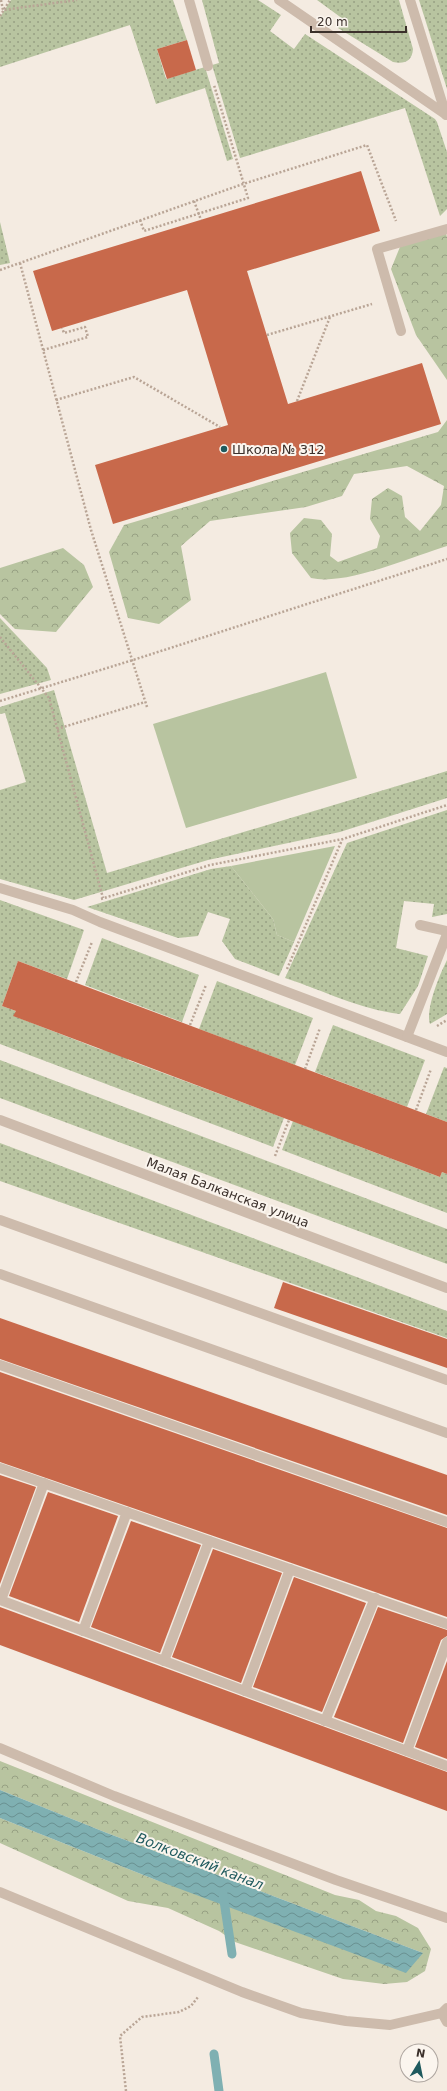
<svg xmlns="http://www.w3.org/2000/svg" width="447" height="2091" font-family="'DejaVu Sans',sans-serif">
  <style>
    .grass { fill: url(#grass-dots) }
    .forest { fill: url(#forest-crowns) }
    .park { fill: #b8c4a0 }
    .water { fill: url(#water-waves) }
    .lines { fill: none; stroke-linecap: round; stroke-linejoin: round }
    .stream { stroke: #7fb0b2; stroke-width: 9 }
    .building { fill: #c8694b }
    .path { stroke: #b9a596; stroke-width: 2.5; stroke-dasharray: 2 2; stroke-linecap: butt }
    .service { stroke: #cdbbac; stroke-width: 10 }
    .minor { stroke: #cdbbac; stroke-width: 10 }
    .poi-dot { fill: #1f5a5e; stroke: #fbf5ee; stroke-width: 1.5 }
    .labels { text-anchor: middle; stroke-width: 4; stroke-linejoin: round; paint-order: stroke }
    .poi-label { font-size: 13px; fill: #3b302b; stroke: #fbf5ee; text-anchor: start }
    .street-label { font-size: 13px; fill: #3b302b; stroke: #fbf5ee }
    .water-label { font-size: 14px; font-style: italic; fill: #1f5a5e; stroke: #fbf5ee }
  </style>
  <defs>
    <pattern id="grass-dots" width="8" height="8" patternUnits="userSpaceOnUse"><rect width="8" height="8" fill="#b8c4a0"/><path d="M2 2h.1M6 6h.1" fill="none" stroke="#97a083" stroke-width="1.8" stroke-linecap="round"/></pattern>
    <pattern id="forest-crowns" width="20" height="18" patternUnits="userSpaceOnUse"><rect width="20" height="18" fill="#b8c4a0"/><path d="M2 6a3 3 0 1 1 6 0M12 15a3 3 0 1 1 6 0" fill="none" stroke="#97a083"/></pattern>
    <pattern id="water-waves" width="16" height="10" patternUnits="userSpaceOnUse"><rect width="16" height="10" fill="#7fb0b2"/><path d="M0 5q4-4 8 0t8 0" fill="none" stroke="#699091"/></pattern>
  </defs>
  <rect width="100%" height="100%" fill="#f4ebe1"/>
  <!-- grass -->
  <g class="grass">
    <polygon points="11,0 173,0 187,40 157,49 166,79 205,67 233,159 227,161 205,88 156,104 130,25 0,67 0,17"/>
    <polygon points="202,0 258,0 281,15 270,31 294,49 305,34 435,119 437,122 447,152 447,209 440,216 405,108 240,158 212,65 219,63"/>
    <path d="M317,0h82l14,49c-1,13 -9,15 -20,13l-55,-34 5,-9z"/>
    <polygon points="419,0 447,0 447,89"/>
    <polygon points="0,222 10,263 0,265"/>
    <polygon points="0,618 47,668 51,680 0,694"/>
    <polygon points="54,690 107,873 447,771 447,798 340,832 208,860 74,900 0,879 0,790 26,782 5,713 0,714 0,707"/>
    <path d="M447,810v104l-15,3 2,-13 -30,-3 -8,47 32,8 -10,30 -18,28c-42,-5 -75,-23 -115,-36l62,-135z"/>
    <polygon points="231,866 273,919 277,935 294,942 279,976 235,959 222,941 230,919 208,912 198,936 178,938 87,907 211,869"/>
    <polygon points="0,900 84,930 67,979 18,961 2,1006 16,1011 14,1016 99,1049 129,1055 128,1060 284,1118 273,1147 0,1044"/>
    <polygon points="102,938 199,975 182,1022 85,985"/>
    <path d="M447,960v54l-17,10c-5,-15 10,-50 17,-64z"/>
    <polygon points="217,981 313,1018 295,1065 199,1029"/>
    <polygon points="333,1025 425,1060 407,1107 315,1072"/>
    <polygon points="0,1060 447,1229 447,1264 0,1098"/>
    <polygon points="444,1067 447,1068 447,1122 426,1114"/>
    <polygon points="293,1121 327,1134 357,1141 355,1145 440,1177 442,1172 447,1174 447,1213 282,1150"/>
    <polygon points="0,1143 447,1311 447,1338 0,1181"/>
  </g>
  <!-- forest -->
  <g class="forest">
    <polygon points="445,230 447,237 447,380 416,335 391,269 402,242"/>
    <path d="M447,420v126c-36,11 -101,40 -136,32l-19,-25 -2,-20 14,-15 17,2 11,14 -2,22 8,6 39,-14 3,-12 -10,-17 2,-20 16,-11 14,8 3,21 15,14 21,-26 3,-19 -37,-20 -53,8 -12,22 -36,11 -96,14 -29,25 10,54 -32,24 -31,-6 -19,-66 15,-27 314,-93z"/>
    <polygon points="63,548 84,565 93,587 56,632 15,629 0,614 0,568"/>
    <polygon points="0,1761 335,1895 359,1900 376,1911 396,1916 418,1928 431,1949 425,1971 407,1982 384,1984 343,1979 235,1942 219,1931 168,1908 128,1901 0,1843 0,1818 156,1880 423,1953 107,1833 0,1790"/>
  </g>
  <!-- park -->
  <g class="park">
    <polygon points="326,672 357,778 186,828 153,724"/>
    <polygon points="335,846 294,942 277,935 273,919 231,866"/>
  </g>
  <!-- water -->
  <polygon class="water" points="0,1790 107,1833 423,1953 406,1973 156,1880 0,1818"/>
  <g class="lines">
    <!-- stream -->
    <g class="stream">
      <polyline points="223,1894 232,1954"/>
      <polyline points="214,2054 219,2091"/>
    </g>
  </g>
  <!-- building -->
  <g class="building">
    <polygon points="187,40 196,70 167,79 157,49"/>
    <polygon points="361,171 380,231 247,271 288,404 422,363 441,424 113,524 95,465 228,425 187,290 52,331 33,271"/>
    <polygon points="18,961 447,1122 447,1174 442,1172 440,1177 13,1016 16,1011 2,1006"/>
    <polygon points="283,1282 447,1339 447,1368 274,1308"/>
    <polygon points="0,1318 447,1475 447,1515 0,1359"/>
    <polygon points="0,1372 447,1528 447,1617 0,1462"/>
    <polygon points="0,1475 36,1487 0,1584"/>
    <polygon points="48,1492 118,1516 79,1622 9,1596"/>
    <polygon points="131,1521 201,1545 160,1653 91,1627"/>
    <polygon points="213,1549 282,1573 241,1683 172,1657"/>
    <polygon points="294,1577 366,1603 322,1712 253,1687"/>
    <polygon points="0,1607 447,1772 447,1811 0,1645"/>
    <polygon points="378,1607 447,1630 447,1636 441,1640 403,1743 334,1717"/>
    <polygon points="447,1661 447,1759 415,1747"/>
  </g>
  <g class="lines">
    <!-- path -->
    <g class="path">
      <polyline points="1,0 3,10 77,0"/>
      <polyline points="0,16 10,0"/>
      <polyline points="194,201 201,220"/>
      <polyline points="140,220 144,231 248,198 214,85"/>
      <polyline points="20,263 91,530 147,707"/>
      <polyline points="0,270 243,184 367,145 396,221"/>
      <polyline points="267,335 372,304"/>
      <polyline points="43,350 88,337 85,327 64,333 62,328"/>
      <polyline points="56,400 134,377 220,427"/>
      <polyline points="297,401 330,317"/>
      <polyline points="0,637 49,698 103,898"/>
      <polyline points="0,701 133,660 447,559"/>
      <polyline points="57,729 145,702"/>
      <polyline points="101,899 210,865 343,839 447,805"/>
      <polyline points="287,969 342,840"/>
      <polyline points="76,982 92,942"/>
      <polyline points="190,1025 206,985"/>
      <polyline points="437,1026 447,1020"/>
      <polyline points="305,1069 320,1028"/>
      <polyline points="416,1110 431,1069"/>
      <polyline points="275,1156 289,1120"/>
      <polyline points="126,2091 120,2036 142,2017 179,2012 191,2006 198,1997"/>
    </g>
    <!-- service -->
    <g class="service">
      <polyline points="189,0 208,66"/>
      <polyline points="279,0 445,114"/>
      <polyline points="410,0 446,115"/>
      <polyline points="401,331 377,249 447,229"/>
      <polyline points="0,888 73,910 100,922 447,1052"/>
      <polyline points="420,925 447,931"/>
      <polyline points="407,1037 447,934"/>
      <polyline points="0,1220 447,1380"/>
      <polyline points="0,1274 447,1433"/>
      <polyline points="0,1365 447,1522"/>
      <polyline points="0,1468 447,1624"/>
      <polyline points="0,1600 407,1751 447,1642"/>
      <polyline points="1,1600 44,1483"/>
      <polyline points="83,1631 127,1512"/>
      <polyline points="164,1661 209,1541"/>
      <polyline points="245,1691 290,1569"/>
      <polyline points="325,1721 375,1598"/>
      <polyline points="0,1748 114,1796 336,1880 447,1918"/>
      <polyline points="407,1751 447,1766"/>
      <polyline points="442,2013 447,2022"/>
    </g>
    <!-- minor -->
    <g class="minor">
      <polyline points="0,1120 447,1288"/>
      <polyline points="0,1892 242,1992 301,2013 346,2021 390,2025 442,2013 447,2008"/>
    </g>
  </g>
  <!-- markers -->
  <circle class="poi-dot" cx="224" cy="449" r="4"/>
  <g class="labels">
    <!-- poi labels -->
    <g class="poi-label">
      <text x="232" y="454">Школа № 312</text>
    </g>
    <!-- street labels -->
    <g class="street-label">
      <text transform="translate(228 1192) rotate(21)" y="5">Малая Балканская улица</text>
    </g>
    <!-- water labels -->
    <g class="water-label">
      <text transform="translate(200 1861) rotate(21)" y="5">Волковский канал</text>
    </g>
  </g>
  <!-- north arrow -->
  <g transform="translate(419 2063) rotate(10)"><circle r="19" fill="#fbf5ee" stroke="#aea6a0"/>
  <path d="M0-3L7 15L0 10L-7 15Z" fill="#1f5a5e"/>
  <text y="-6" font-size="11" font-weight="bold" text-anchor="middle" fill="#3b302b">N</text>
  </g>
  <!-- scale -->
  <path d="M311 26v6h95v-6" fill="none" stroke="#3b302b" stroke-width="2"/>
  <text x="317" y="26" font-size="12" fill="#3b302b" stroke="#fbf5ee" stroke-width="3" paint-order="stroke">20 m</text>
</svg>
